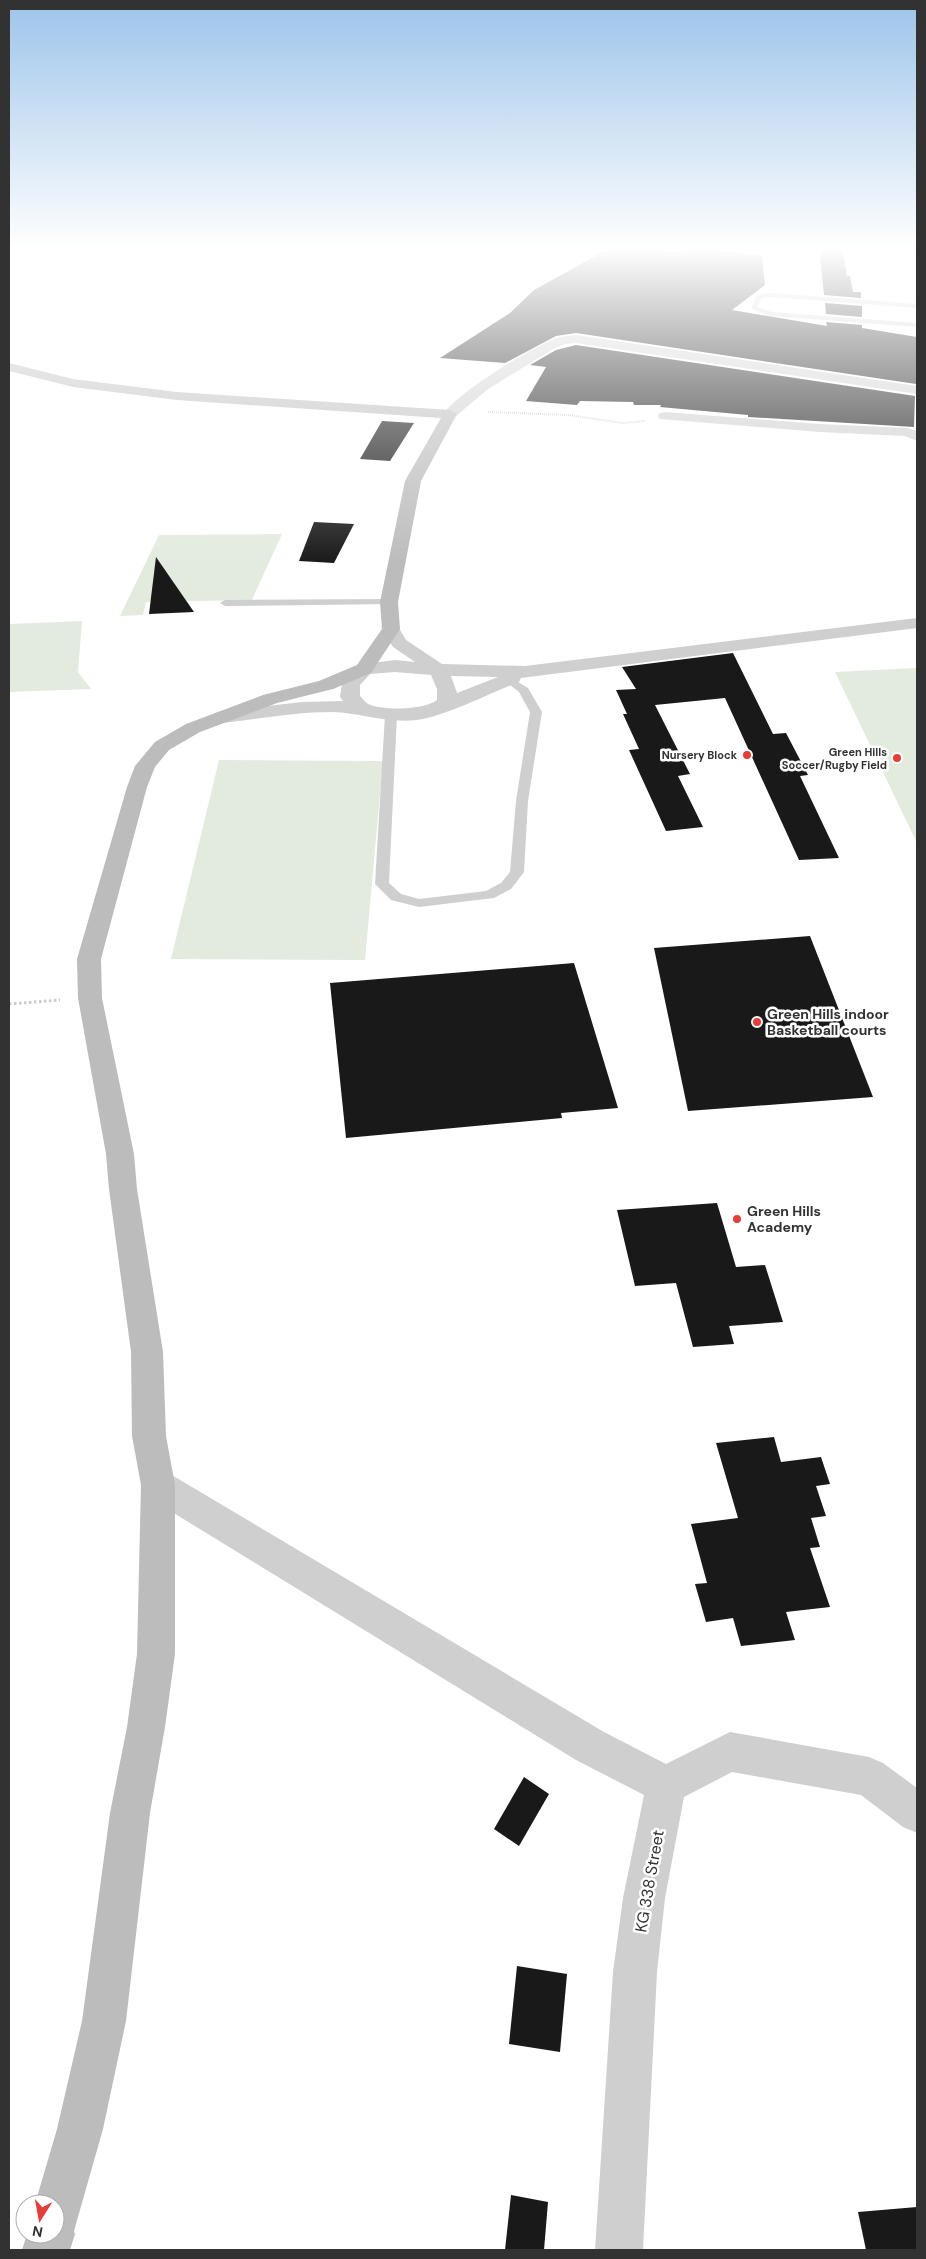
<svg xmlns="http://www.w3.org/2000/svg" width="926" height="2259" font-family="'DM Sans',sans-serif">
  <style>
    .green { fill: #e3ebde }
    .building { fill: #191919 }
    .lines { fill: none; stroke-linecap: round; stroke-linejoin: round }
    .path-far1 { stroke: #ccc; stroke-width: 2; stroke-dasharray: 1 1; stroke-linecap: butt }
    .path { stroke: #ccc; stroke-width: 3; stroke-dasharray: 2.5 2.5; stroke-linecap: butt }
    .lane { fill: #cfcfcf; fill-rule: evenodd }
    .street { fill: #cfcfcf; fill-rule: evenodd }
    .secondary { fill: #bcbcbc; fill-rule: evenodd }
    .poi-dot { fill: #e73d36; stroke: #fff; stroke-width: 2 }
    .labels { text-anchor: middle; stroke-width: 5; stroke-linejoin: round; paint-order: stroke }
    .far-poi-label { font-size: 11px; font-weight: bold; fill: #323232; stroke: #fff; text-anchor: end }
    .poi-label { font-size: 14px; font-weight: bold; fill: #323232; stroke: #fff; text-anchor: start }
    .near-street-label { font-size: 16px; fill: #323232; stroke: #fff }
  </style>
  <rect width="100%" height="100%" fill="#fff"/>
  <!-- green -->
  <g class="green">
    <polygon points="282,534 252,600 146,602 143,615 120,616 159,535"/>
    <polygon points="82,621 78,672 91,689 9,692 9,624"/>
    <polygon points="917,668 917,843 835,672"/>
    <polygon points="219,760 383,761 365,960 171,959"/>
  </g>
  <!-- building -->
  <g class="building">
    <polygon points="610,248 649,248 682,253 688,248 703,248 762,256 765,285 732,310 827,326 826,322 862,325 862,328 917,337 916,384 576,333 556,336 505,363 440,358 510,313 534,290"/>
    <polygon points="819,248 842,248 847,276 850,276 853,292 861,292 861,298 824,295"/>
    <polygon points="825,303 862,306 862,317 826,314"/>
    <polygon points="576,345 915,396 914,427 748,417 748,415 660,407 661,405 634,405 633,402 580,401 577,405 526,401 546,367 530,365 556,350"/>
    <polygon points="382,421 414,423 390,461 360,459"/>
    <polygon points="314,522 354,524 334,563 299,561"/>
    <polygon points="156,557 194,612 149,614"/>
    <polygon points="733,653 773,734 786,733 808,775 800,776 839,858 799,860 725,698 655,705 690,774 678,776 703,827 666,831 629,750 639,749 623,714 627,714 616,690 636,689 622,667"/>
    <polygon points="810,936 873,1097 688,1111 654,948"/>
    <polygon points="574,963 618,1108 561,1113 562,1118 346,1138 330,983"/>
    <polygon points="717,1203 736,1267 765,1265 783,1322 729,1326 734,1344 693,1347 676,1283 635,1286 617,1210"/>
    <polygon points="774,1437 781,1462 821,1457 830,1484 816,1486 826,1516 811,1518 820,1547 810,1548 830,1607 786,1612 795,1640 741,1646 733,1618 706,1622 695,1584 707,1583 691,1524 738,1518 716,1443"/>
    <polygon points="524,1777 549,1794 519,1846 494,1829"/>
    <polygon points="517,1966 567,1974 560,2052 509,2044"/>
    <polygon points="511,2195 548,2202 544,2250 505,2250"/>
    <polygon points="917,2207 917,2250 866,2250 858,2212"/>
  </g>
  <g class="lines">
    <!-- path-far1 -->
    <polyline class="path-far1" points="488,412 568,415 623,423 645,421"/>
    <!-- path -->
    <polyline class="path" points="9,1004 60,1000"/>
    <!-- lane -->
    <g class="lane">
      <polygon points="771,293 917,304 917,308 771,297 762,298 757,307 772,312 917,323 917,327 771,316 751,309 757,295"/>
      <polygon points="389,599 394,602 393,604 225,606 220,603 225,600"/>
      <polygon points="508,676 528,688 542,712 528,801 524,872 511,889 494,898 419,907 391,900 375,884 385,715 391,712 397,715 389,883 401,894 419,899 486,891 501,883 510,872 516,801 530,712 519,692 502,679"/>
    </g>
    <!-- street -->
    <g class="street">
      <path d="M576,335l341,51v8l-341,-51 -11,1 -10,4 -67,41 -33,28h-10l-2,-3c16,-22 87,-66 114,-76 6,-2 12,-2 19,-3z"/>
      <polygon points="665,412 820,424 908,428 917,431 917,441 905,436 820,432 660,419 658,416 660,413"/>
      <path d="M917,618v10l-396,50 -2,4c-29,11 -67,31 -96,37 -30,6 -61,-6 -91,-7 -37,0 -74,7 -110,11l-7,-2 -3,-4 3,-4 7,-2 80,-9 41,-1 -3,-4 2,-13 15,-19 38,-5 20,2 -22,-15 -11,-18 3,-4h12l9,15 36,24 83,2zM395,672l36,3 6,14v11c-13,10 -54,11 -69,4 -3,-2 -6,-6 -8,-8v-11l10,-11zM451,676l47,1 -41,16z"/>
      <polygon points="158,1470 170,1474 604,1732 666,1764 730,1732 869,1757 883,1763 917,1788 917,1833 903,1827 861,1795 732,1772 684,1797 665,1898 657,1972 643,2250 595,2250 613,1972 623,1898 644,1795 576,1760 146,1496 141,1485 146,1474"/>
    </g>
    <!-- secondary -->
    <polygon class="secondary" points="9,363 73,379 177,392 450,410 457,414 421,481 398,602 400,629 371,673 333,689 277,703 200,732 169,750 155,767 147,787 101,959 102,998 134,1154 137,1189 163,1352 166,1436 175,1485 175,1654 165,1727 150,1813 126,2021 103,2129 74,2231 75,2234 70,2250 22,2250 27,2234 55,2234 55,2204 35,2204 57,2129 82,2021 110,1813 127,1727 137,1654 141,1485 132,1436 131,1352 109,1189 106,1154 78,998 77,959 127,787 135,766 155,742 186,724 263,695 319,681 357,665 382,629 380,602 405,481 441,418 177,400 73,387 9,371"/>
  </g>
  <!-- sky -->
  <linearGradient id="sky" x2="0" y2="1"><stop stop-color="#9dc4ea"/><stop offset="0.44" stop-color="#fff"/><stop offset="1" stop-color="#fff" stop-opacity="0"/></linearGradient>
  <rect width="926" height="565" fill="url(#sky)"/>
  <!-- markers -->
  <g class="poi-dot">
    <circle cx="747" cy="755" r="5"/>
    <circle cx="897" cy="758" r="5"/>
    <circle cx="757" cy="1022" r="5"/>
    <circle cx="737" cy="1219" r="5"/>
  </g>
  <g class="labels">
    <!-- far-poi labels -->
    <g class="far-poi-label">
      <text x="887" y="756">Green Hills<tspan x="887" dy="13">Soccer/Rugby Field</tspan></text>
      <text x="737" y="759">Nursery Block</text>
    </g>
    <!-- poi labels -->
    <g class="poi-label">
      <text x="767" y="1019">Green Hills indoor<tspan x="767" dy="16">Basketball courts</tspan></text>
      <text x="747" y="1216">Green Hills<tspan x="747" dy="16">Academy</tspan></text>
    </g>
    <!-- near-street labels -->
    <g class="near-street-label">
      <text transform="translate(649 1881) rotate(-80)" y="6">KG 338 Street</text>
    </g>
  </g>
  <!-- border -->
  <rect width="926" height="2259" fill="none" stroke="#323232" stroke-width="20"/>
  <!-- north arrow -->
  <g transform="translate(40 2219) rotate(191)"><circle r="24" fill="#ffffff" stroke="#adadad"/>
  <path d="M0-4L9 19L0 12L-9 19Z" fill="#e73d36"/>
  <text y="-8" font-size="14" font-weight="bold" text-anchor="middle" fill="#323232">N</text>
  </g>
</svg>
